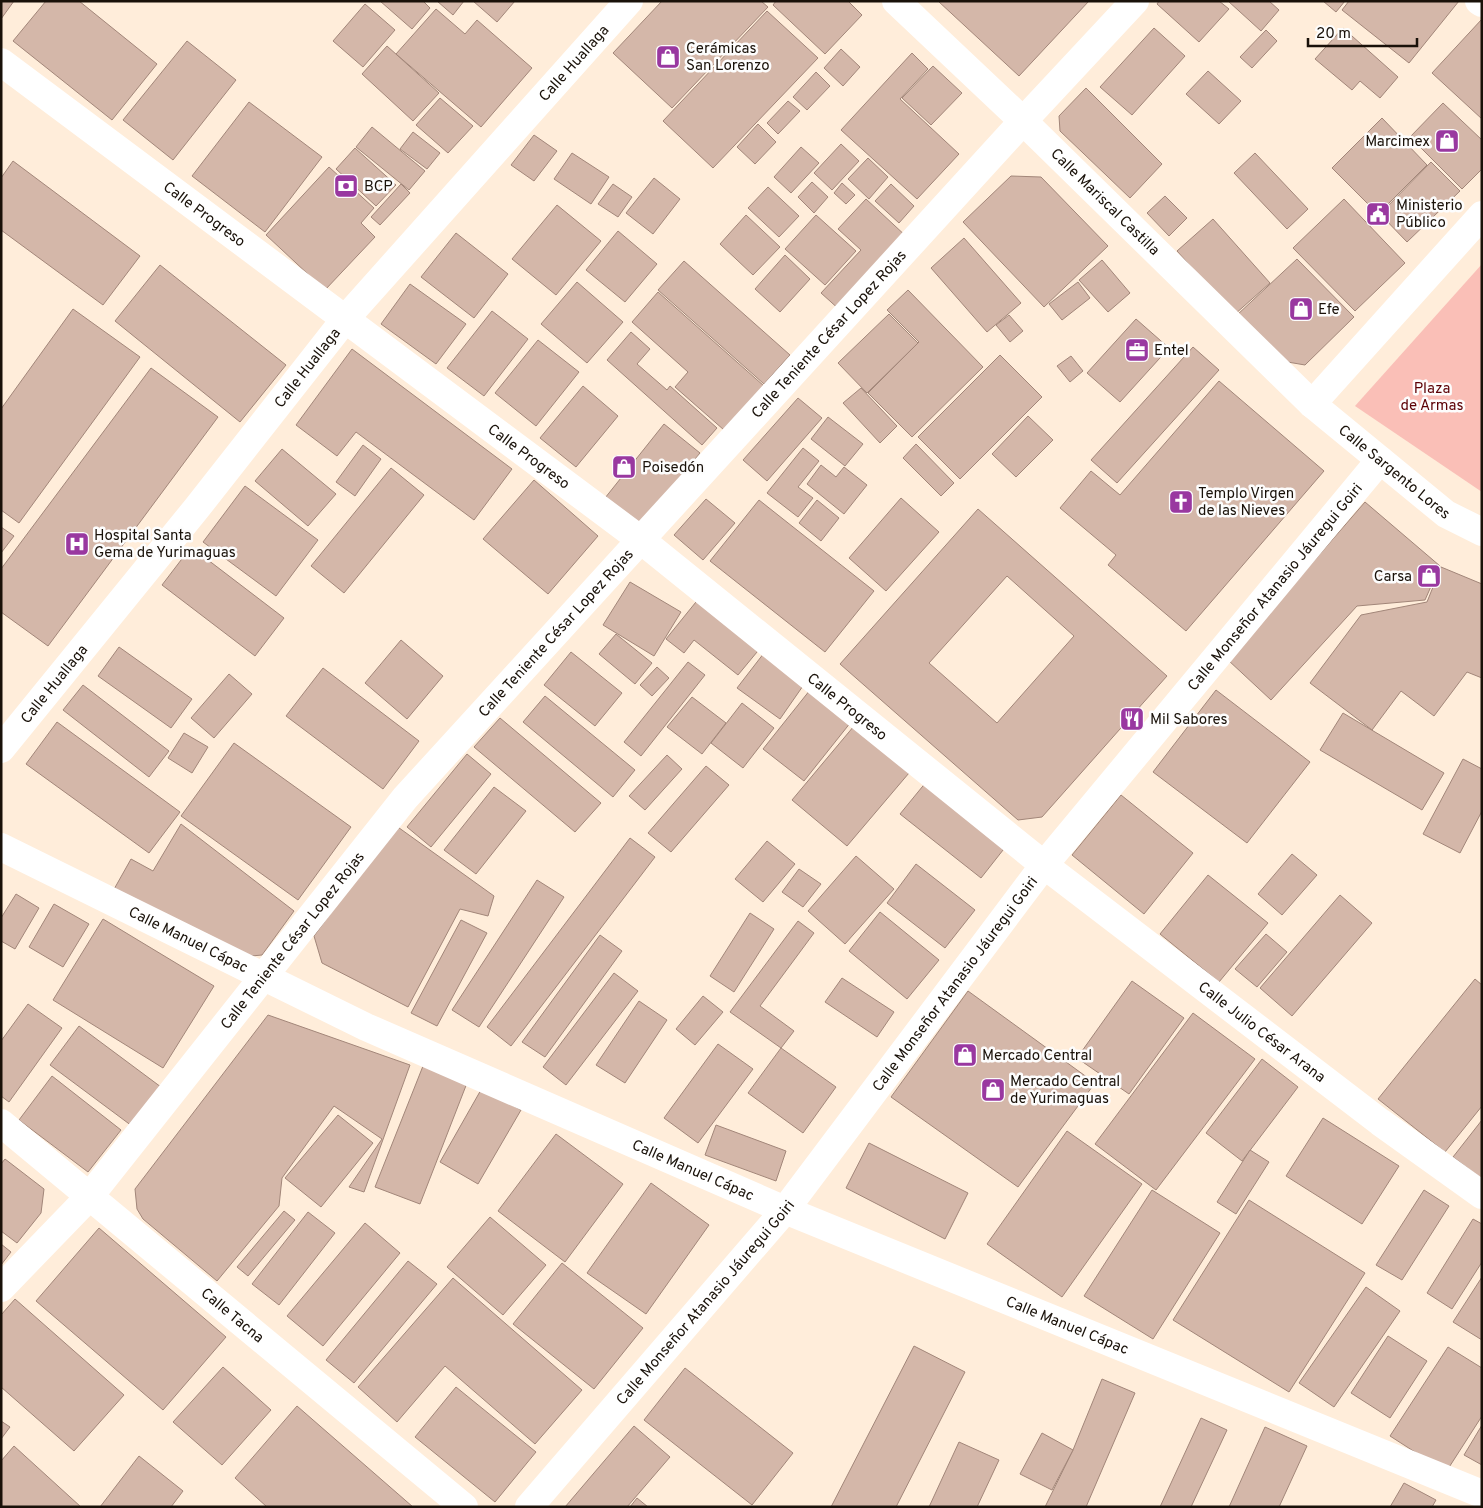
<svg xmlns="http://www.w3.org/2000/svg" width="1483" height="1508" font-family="Overpass,sans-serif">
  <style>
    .green { fill: #fabfb7 }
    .building { fill: #d4b7a9; stroke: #a28679; fill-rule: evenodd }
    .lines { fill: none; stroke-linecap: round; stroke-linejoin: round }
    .minor { stroke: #fff; stroke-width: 28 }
    .tertiary { stroke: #fff; stroke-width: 28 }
    .labels { text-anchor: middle; stroke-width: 5; stroke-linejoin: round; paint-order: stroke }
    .poi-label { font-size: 15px; fill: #191109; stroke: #fdfdfd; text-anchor: start }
    .street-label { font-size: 15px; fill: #191109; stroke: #fdfdfd }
    .park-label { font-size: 15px; fill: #5c0105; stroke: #fdfdfd }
  </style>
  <rect width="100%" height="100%" fill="#ffedda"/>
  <!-- green -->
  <polygon class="green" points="1482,264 1482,492 1355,406"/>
  <!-- building -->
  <g class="building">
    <polygon points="1,1 14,1 1,19"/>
    <polygon points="46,1 79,1 157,64 112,120 13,41"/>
    <polygon points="380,1 423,1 430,8 412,29"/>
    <polygon points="437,1 464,1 453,15"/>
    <polygon points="473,1 515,1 497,22"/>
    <polygon points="662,1 761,1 768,7 672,108 613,53"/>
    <polygon points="776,1 848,1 862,15 825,54 773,5"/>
    <polygon points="938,1 1089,1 1019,76"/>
    <polygon points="1159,1 1219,1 1229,9 1199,42 1157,4"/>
    <polygon points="1228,1 1269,1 1279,10 1261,31"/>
    <polygon points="1323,1 1345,1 1336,12"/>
    <polygon points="1349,1 1459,1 1409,63 1342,10"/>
    <polygon points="365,4 395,30 363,67 333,41"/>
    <polygon points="436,9 465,34 477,20 532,68 481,127 396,54"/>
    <polygon points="767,11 818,58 713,168 663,121"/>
    <polygon points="1482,19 1482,119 1432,73"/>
    <polygon points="1154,28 1185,56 1132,115 1100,87"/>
    <polygon points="1343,28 1398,77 1380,98 1360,81 1352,90 1315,59"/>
    <polygon points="1266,30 1277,41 1252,68 1240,57"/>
    <polygon points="187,41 236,80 173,160 123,120"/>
    <polygon points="387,46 439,93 413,121 362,74"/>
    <polygon points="841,49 860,67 843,86 824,68"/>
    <polygon points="912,53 928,69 900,99 959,154 917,199 841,130"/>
    <polygon points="933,66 962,93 931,125 902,98"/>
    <polygon points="1208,71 1241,101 1219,124 1186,94"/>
    <polygon points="816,72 830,86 807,110 793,97"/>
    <polygon points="1086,88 1162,164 1130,198 1060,131 1059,116"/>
    <polygon points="440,98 473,126 448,153 416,125"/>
    <polygon points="788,101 800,111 778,134 767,123"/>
    <polygon points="249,102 322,157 265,232 192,176"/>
    <polygon points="1443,103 1482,140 1482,169 1462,189 1410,137"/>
    <polygon points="1382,118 1427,165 1378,214 1332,168"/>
    <polygon points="758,124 776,142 755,164 737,147"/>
    <polygon points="372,127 425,171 409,190 356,147"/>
    <polygon points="413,132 440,153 427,169 400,149"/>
    <polygon points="534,135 557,151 534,181 511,165"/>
    <polygon points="841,144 859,161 832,190 814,173"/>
    <polygon points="801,147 819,163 791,193 774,177"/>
    <polygon points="355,148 396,185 376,206 336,169"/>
    <polygon points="572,153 609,177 591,204 554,179"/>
    <polygon points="1255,153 1308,209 1287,229 1234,173"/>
    <polygon points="868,158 888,177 869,199 848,179"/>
    <polygon points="13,161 140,256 103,305 1,230 1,178"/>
    <polygon points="1431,162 1460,191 1407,242 1380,214"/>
    <polygon points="329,167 374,208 361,223 375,237 325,290 266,235"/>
    <polygon points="1011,176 1041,177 1108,246 1044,307 963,222"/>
    <polygon points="654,178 680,199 653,234 626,213"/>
    <polygon points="812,182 828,197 814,213 798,197"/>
    <polygon points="842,183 855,195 846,204 834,193"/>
    <polygon points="401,184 410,193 380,225 371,217"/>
    <polygon points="613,184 632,197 618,217 598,204"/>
    <polygon points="891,184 914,206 899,223 875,201"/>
    <polygon points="768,187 799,216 779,237 748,208"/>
    <polygon points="1165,196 1187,218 1169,236 1147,213"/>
    <polygon points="866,199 908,238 841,311 821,293 861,250 838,229"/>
    <polygon points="1344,199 1405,263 1355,311 1293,248"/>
    <polygon points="557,205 601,241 556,295 512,259"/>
    <polygon points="746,215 780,247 753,275 720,244"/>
    <polygon points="816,215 856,251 825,285 785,249"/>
    <polygon points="1213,219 1270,283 1234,315 1177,251"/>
    <polygon points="618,231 657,264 625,302 586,270"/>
    <polygon points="456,233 508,274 474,318 421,277"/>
    <polygon points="964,238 1021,303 987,332 931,268"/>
    <polygon points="785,255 810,279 780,312 755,289"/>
    <polygon points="1297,259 1354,317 1305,365 1276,360 1237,315"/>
    <polygon points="1102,260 1130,293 1108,312 1079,280"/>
    <polygon points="684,261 790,355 764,384 658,290"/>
    <polygon points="160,265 286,365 240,422 115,321"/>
    <polygon points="577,282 623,322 587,363 541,324"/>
    <polygon points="1078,282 1090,298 1062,320 1049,304"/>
    <polygon points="410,284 466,324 436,364 381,324"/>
    <polygon points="908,290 983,367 912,437 868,393 919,342 887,310"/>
    <polygon points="658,292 764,386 724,430 675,387 688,372 632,322"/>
    <polygon points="73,309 140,357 19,523 1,510 1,409"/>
    <polygon points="492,311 528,339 484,396 447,368"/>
    <polygon points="889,314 918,343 867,393 838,363"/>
    <polygon points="1009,315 1023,331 1010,342 996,325"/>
    <polygon points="1136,319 1169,348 1120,402 1087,373"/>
    <polygon points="631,332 650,349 637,364 667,390 670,386 717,428 702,445 607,360"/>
    <polygon points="538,340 579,372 536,426 495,393"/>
    <polygon points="1193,347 1219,370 1117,483 1091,460"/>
    <polygon points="352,349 512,469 474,520 356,432 337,456 296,425"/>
    <polygon points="1000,355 1042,397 960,479 918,437"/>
    <polygon points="1071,356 1083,371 1070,382 1057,366"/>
    <polygon points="151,368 218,417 48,646 1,612 1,569"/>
    <polygon points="1219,381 1324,471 1186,631 1108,565 1116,555 1060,508 1091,471 1120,495"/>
    <polygon points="583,386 618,416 576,467 540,438"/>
    <polygon points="861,388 897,426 880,443 843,403"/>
    <polygon points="798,398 822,418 767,481 743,460"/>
    <polygon points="1028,416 1053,440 1016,477 992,454"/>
    <polygon points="828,417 863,444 845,466 811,439"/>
    <polygon points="664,424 700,453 640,526 605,498"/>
    <polygon points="916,444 954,483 941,496 903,458"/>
    <polygon points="363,445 381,459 355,496 336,482"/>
    <polygon points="803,448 819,461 798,487 813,498 798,517 767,493"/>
    <polygon points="282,449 336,494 308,526 255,481"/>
    <polygon points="821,465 836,477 844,467 867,485 844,514 807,484"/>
    <polygon points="391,468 424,495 344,593 311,566"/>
    <polygon points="534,480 598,536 548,594 483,539"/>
    <polygon points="245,486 318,540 276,596 203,542"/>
    <polygon points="901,498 939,532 886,591 849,558"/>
    <polygon points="706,499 735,523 703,560 674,535"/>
    <polygon points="759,500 874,591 825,652 710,561"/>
    <polygon points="817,500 839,518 821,541 799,523"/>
    <polygon points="1365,502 1440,566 1425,600 1357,606 1271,700 1228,660"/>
    <path d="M978,509l189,167 -125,141 -24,3 -178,-156zM1007,576l67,60 -77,87 -68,-60z"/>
    <polygon points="1,527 14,536 1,553"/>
    <polygon points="191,547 284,618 255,656 162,585"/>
    <polygon points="1441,567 1482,584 1482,678 1467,672 1434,716 1401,691 1372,730 1310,683 1361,615 1427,602"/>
    <polygon points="630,582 681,612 654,656 603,625"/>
    <polygon points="700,597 762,646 738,675 694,640 684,653 666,639"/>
    <polygon points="616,634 652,663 635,684 599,654"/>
    <polygon points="401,640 443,676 407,719 365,683"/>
    <polygon points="119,647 192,699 171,728 98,676"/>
    <polygon points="571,652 622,693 595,726 544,685"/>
    <polygon points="764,653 805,683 780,719 737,688"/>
    <polygon points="688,662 705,675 641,756 624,742"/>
    <polygon points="657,667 669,678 652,696 640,685"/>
    <polygon points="323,668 419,741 383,789 286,716"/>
    <polygon points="229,674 252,694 214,738 191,718"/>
    <polygon points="83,685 169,751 149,777 63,710"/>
    <polygon points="810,690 851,722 804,781 763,749"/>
    <polygon points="1216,690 1310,762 1247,843 1153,772"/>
    <polygon points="545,696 635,770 613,797 523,722"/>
    <polygon points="692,697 726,723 702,754 667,727"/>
    <polygon points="742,703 774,728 743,768 711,743"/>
    <polygon points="1343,713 1444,773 1422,810 1320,750"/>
    <polygon points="500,718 601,803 575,832 474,747"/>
    <polygon points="57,722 180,812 149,853 26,764"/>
    <polygon points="854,726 909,773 847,846 792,800"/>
    <polygon points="184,733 208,747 192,773 168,758"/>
    <polygon points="234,743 351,827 298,900 181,816"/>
    <polygon points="467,754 491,774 431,847 407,827"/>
    <polygon points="667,755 682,769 645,810 629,796"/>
    <polygon points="1463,759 1482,769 1482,811 1460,853 1423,834"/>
    <polygon points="706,766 729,785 671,852 648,833"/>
    <polygon points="927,781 1007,845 981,878 900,814"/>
    <polygon points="494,787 526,811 476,874 444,850"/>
    <polygon points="1121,795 1193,853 1144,914 1072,855"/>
    <polygon points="181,824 294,911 262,955 241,957 113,891 131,859 153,871"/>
    <polygon points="395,825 494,896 488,916 460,909 408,1007 322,963 314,936"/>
    <polygon points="630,838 655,857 511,1046 487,1027"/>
    <polygon points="767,841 795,864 763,902 735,879"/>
    <polygon points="1292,854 1317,875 1282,915 1258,894"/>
    <polygon points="856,856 894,889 845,944 808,911"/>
    <polygon points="916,864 975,910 945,948 887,903"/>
    <polygon points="799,869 821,884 803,907 782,892"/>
    <polygon points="1208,875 1268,923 1219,982 1160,934"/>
    <polygon points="537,880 564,897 479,1027 452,1010"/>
    <polygon points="16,894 39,908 15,949 1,941 1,918"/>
    <polygon points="1340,895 1372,923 1292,1016 1260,988"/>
    <polygon points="54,904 89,924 63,967 29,947"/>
    <polygon points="880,912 939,960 907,999 849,951"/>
    <polygon points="750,913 774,929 734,992 710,976"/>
    <polygon points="103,919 214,986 163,1068 53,1000"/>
    <polygon points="461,920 487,933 437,1026 411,1013"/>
    <polygon points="798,921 814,933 760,1006 794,1031 781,1048 730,1012"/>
    <polygon points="1266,934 1287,952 1257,987 1235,969"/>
    <polygon points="600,935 622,951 545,1057 522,1042"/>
    <polygon points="614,973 638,991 566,1085 543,1067"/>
    <polygon points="842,978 894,1012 877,1037 825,1002"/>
    <polygon points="1475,979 1482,985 1482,1106 1445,1152 1378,1099"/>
    <polygon points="1132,981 1184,1018 1129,1094 1077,1058"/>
    <polygon points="968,991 1095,1083 1018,1187 891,1097"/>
    <polygon points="703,996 723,1012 695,1045 676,1029"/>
    <polygon points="639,1001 667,1020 625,1083 596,1065"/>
    <polygon points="28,1004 62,1028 9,1102 1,1096 1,1041"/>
    <polygon points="1193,1013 1255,1059 1156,1190 1095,1144"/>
    <polygon points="268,1015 410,1065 364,1192 349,1187 382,1139 334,1106 282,1178 279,1206 217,1281 143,1219 137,1209 135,1189"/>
    <polygon points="79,1026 165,1090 136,1129 50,1065"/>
    <polygon points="718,1044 753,1069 698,1143 664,1118"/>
    <polygon points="781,1048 836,1087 803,1133 748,1093"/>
    <polygon points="1262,1059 1298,1087 1242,1161 1206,1133"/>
    <polygon points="423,1066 467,1083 420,1204 375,1187"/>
    <polygon points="52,1076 121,1130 88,1172 19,1120"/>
    <polygon points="482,1088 521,1110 478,1184 440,1162"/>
    <polygon points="338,1115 373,1143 321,1207 285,1178"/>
    <polygon points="1323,1118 1399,1166 1362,1224 1286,1176"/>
    <polygon points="1482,1120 1482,1179 1453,1157"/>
    <polygon points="716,1125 786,1151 776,1181 705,1155"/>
    <polygon points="1067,1131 1142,1184 1062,1297 987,1244"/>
    <polygon points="556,1134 623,1184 565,1262 498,1211"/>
    <polygon points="869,1143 968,1193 945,1239 846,1188"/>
    <polygon points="1250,1150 1269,1162 1236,1214 1217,1202"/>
    <polygon points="5,1159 44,1189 41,1213 17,1243 1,1231 1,1164"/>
    <polygon points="651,1183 709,1225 646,1314 587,1273"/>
    <polygon points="1152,1190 1220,1233 1153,1339 1084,1296"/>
    <polygon points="1424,1190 1449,1206 1402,1280 1376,1265"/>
    <polygon points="1249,1200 1365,1273 1289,1392 1173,1320"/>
    <polygon points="284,1211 295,1220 248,1276 237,1267"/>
    <polygon points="308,1212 335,1233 279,1305 252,1284"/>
    <polygon points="490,1217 546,1265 503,1315 447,1267"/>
    <polygon points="1473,1219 1482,1224 1482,1262 1452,1309 1427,1293"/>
    <polygon points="365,1223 400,1253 323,1346 287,1316"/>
    <polygon points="99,1228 226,1337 163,1410 36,1301"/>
    <polygon points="1,1244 11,1252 1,1265"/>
    <polygon points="408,1261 437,1284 354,1383 326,1360"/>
    <polygon points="562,1263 643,1328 594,1389 513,1324"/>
    <polygon points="1482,1277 1482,1340 1453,1322"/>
    <polygon points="453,1278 582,1390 535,1444 445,1366 397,1422 358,1387"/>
    <polygon points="1366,1287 1400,1311 1334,1407 1299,1383"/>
    <polygon points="15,1299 124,1395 74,1451 1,1387 1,1315"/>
    <polygon points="1388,1336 1427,1361 1390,1418 1351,1393"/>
    <polygon points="914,1346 965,1372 896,1507 831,1507"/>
    <polygon points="1448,1347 1482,1368 1482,1416 1446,1472 1390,1436"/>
    <polygon points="223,1367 271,1410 222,1465 173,1422"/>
    <polygon points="685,1368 793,1453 752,1505 644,1420"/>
    <polygon points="1102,1379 1135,1393 1086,1507 1045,1507 1073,1450"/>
    <polygon points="456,1387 536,1452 495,1502 415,1437"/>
    <polygon points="297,1406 413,1507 267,1507 235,1478"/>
    <polygon points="1201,1418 1227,1430 1191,1507 1160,1507"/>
    <polygon points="1,1421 10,1427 1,1439"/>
    <polygon points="1482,1425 1482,1465 1464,1455"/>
    <polygon points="634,1426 670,1457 627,1507 565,1507"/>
    <polygon points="1265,1427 1307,1446 1279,1507 1229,1507"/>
    <polygon points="1042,1433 1073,1450 1052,1490 1020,1474"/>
    <polygon points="959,1442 999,1460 977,1507 929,1507"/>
    <polygon points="14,1446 81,1507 1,1507 1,1461"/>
    <polygon points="139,1456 183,1491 171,1507 100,1507"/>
    <polygon points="1404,1483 1436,1500 1432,1507 1390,1507"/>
    <polygon points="637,1498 648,1507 630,1507"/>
  </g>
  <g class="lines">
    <!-- minor -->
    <g class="minor">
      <polyline points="1479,1 1482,3"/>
      <path id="s1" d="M1,62l640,478 403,325 336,257 102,73"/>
      <path id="s2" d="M1,749l195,-240 150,-191 283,-317"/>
      <path id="s3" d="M1,847l365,180 419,183 697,284"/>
      <path id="s4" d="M1,1123l463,384"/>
      <path id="s5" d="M1,1288l88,-91 316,-399 618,-677 112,-120"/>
    </g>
    <!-- tertiary -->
    <g class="tertiary">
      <path id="s6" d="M896,1l127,120 289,283 134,110 36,18"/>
      <polyline points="1312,404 1482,215"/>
      <path id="s7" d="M529,1507l256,-297 259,-345 336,-405"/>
    </g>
  </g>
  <!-- icons -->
  <defs>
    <symbol id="shop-square" viewBox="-11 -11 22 22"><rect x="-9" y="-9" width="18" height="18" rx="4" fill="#9938a0" stroke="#fdfdfd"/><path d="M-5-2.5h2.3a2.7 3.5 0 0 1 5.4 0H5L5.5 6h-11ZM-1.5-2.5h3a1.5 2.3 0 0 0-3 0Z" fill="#fff"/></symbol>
    <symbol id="bank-square" viewBox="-11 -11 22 22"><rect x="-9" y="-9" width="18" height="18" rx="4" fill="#9938a0" stroke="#fdfdfd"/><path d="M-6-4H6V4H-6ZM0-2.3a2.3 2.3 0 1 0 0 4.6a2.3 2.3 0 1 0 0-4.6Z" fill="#fff"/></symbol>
    <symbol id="civic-square" viewBox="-11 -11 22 22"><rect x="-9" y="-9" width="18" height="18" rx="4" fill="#9938a0" stroke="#fdfdfd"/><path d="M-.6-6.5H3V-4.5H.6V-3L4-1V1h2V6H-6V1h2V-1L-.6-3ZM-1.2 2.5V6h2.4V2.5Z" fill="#fff"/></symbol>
    <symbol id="office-square" viewBox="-11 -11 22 22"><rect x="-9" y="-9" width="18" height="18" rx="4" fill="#9938a0" stroke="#fdfdfd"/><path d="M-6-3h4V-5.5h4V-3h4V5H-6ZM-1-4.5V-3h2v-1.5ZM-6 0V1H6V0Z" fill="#fff"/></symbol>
    <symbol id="church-square" viewBox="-11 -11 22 22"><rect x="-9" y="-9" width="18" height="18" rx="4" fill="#9938a0" stroke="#fdfdfd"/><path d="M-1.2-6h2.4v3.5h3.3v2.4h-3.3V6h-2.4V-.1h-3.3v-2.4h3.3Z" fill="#fff"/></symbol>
    <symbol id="hospital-square" viewBox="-11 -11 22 22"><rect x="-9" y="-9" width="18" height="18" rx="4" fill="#9938a0" stroke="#fdfdfd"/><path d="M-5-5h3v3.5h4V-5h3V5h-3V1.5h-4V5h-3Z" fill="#fff"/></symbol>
    <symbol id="restaurant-square" viewBox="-11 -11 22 22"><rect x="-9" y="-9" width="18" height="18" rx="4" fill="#9938a0" stroke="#fdfdfd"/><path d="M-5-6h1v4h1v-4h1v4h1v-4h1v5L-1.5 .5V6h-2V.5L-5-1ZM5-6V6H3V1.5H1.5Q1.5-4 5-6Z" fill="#fff"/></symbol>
  </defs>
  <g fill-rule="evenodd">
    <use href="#shop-square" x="654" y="43" width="28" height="28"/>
    <use href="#shop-square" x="1433" y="127" width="28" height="28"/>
    <use href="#bank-square" x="332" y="172" width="28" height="28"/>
    <use href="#civic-square" x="1364" y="200" width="28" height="28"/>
    <use href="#shop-square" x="1287" y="295" width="28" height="28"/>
    <use href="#office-square" x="1123" y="336" width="28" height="28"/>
    <use href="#shop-square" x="610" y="453" width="28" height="28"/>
    <use href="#church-square" x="1167" y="488" width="28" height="28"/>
    <use href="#hospital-square" x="63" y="530" width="28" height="28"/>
    <use href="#shop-square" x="1415" y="562" width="28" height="28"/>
    <use href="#restaurant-square" x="1118" y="705" width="28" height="28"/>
    <use href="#shop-square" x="951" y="1041" width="28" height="28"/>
    <use href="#shop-square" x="979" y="1076" width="28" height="28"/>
  </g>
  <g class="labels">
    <!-- poi labels -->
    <g class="poi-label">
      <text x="686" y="53">Cerámicas<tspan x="686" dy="17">San Lorenzo</tspan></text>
      <text x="1430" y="146" text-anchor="end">Marcimex</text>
      <text x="364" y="191">BCP</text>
      <text x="1396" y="210">Ministerio<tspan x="1396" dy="17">Público</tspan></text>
      <text x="1318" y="314">Efe</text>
      <text x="1154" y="355">Entel</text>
      <text x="642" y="472">Poisedón</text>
      <text x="1198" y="498">Templo Virgen<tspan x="1198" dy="17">de las Nieves</tspan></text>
      <text x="94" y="540">Hospital Santa<tspan x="94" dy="17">Gema de Yurimaguas</tspan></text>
      <text x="1412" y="581" text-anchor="end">Carsa</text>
      <text x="1150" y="724">Mil Sabores</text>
      <text x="982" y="1060">Mercado Central</text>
      <text x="1010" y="1086">Mercado Central<tspan x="1010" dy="17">de Yurimaguas</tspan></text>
    </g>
    <!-- street labels -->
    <g class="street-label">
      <text dy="5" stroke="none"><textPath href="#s2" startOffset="894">Calle Huallaga</textPath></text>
      <text dy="5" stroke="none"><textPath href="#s6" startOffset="290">Calle Mariscal Castilla</textPath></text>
      <text dy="5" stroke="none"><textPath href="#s1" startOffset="254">Calle Progreso</textPath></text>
      <text dy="5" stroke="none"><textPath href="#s5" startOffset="1264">Calle Teniente César Lopez Rojas</textPath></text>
      <text dy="5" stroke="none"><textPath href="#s2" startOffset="489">Calle Huallaga</textPath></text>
      <text dy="5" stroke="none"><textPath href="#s1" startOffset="659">Calle Progreso</textPath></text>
      <text dy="5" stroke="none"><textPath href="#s6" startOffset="686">Calle Sargento Lores</textPath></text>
      <text dy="5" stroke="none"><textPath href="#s7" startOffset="1185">Calle Monseñor Atanasio Jáuregui Goiri</textPath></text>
      <text dy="5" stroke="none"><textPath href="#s5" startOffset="859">Calle Teniente César Lopez Rojas</textPath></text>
      <text dy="5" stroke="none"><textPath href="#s2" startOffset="84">Calle Huallaga</textPath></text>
      <text dy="5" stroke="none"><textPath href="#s1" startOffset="1064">Calle Progreso</textPath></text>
      <text dy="5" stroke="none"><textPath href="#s3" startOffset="209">Calle Manuel Cápac</textPath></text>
      <text dy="5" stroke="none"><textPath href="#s5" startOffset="454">Calle Teniente César Lopez Rojas</textPath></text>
      <text dy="5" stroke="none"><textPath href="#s7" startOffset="675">Calle Monseñor Atanasio Jáuregui Goiri</textPath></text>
      <text dy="5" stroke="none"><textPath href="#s1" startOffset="1591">Calle Julio César Arana</textPath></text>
      <text dy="5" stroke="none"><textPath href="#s3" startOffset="764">Calle Manuel Cápac</textPath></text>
      <text dy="5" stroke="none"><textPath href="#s7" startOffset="270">Calle Monseñor Atanasio Jáuregui Goiri</textPath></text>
      <text dy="5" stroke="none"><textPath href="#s4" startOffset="301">Calle Tacna</textPath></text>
      <text dy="5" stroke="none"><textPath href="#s3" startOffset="1169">Calle Manuel Cápac</textPath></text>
    </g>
    <!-- park labels -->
    <g class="park-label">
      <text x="1432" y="393">Plaza<tspan x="1432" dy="17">de Armas</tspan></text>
    </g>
  </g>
  <!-- border -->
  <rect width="1483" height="1508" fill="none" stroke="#191109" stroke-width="5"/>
  <!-- scale -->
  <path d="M1308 38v8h109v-8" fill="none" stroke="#191109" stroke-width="2.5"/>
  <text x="1316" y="38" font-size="15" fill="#191109" stroke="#fdfdfd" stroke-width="4" paint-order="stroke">20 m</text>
</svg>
